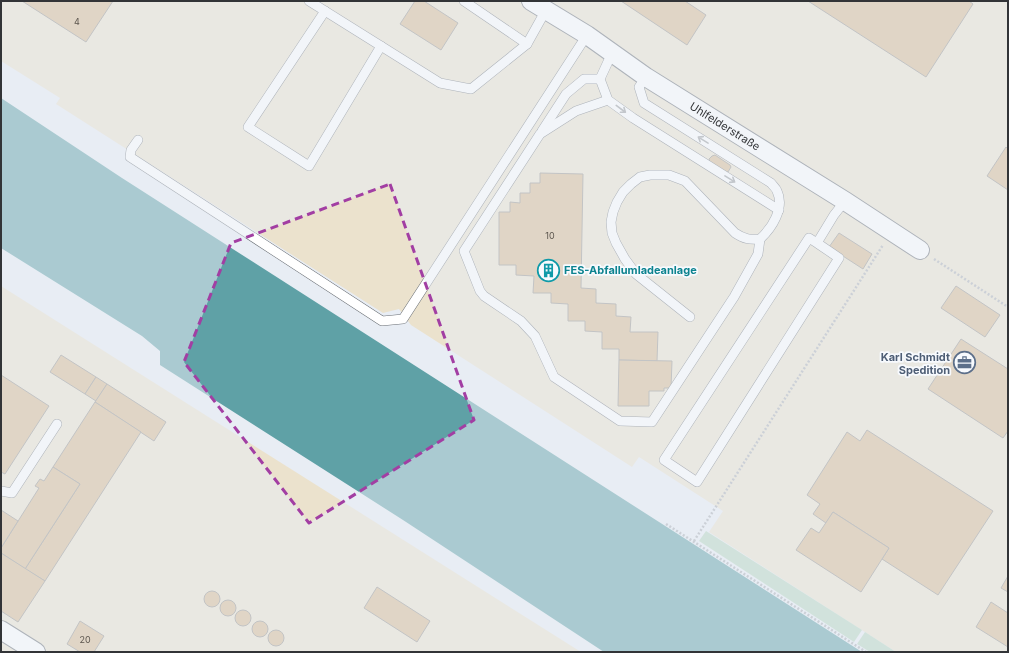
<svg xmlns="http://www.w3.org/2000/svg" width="1009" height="653" font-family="Inter,sans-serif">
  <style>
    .industrial { fill: #ebe2cd }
    .green { fill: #b7d6be }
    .water { fill: #5fa1a6 }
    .building { fill: #d7b98e; stroke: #96928c }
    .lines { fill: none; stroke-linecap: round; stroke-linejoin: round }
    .lane-casing { stroke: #696e74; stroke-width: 10 }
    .street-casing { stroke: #696e74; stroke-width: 20 }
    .path { stroke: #aaaeb4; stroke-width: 2.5; stroke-dasharray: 2 2; stroke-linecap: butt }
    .lane { stroke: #fff; stroke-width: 9 }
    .street { stroke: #fff; stroke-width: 18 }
    .oneway { stroke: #989a9b }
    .marked { fill: none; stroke: #a23ea3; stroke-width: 3; stroke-dasharray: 8 5; stroke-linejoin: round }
    .labels { text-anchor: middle; stroke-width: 3.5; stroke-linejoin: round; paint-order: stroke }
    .number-label { font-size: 9px; fill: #5b554d }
    .street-label { font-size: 11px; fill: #323437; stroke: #f7fafe }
    .culture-label { font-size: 11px; font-weight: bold; fill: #0d838f; stroke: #f7fafe; text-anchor: start }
    .service-label { font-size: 11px; font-weight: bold; fill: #4e5e75; stroke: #f7fafe; text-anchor: end }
  </style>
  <rect width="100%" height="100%" fill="#e8edf4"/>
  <!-- industrial -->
  <g class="industrial">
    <polygon points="1,1 1008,1 1008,652 896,652 709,532 723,511 639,457 632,467 411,325 399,309 383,313 56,104 60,98 1,61"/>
    <polygon points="1,286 581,652 1,652"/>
  </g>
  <!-- green -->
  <g class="green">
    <polygon points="706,531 862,630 854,642 699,541"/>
    <polygon points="865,632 896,652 870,652 857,644"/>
  </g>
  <!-- water -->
  <polygon class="water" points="1,98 122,178 862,652 604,652 403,520 160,365 160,351 142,336 1,248"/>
  <!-- building -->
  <g class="building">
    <polygon points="22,1 113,1 86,42"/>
    <polygon points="415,1 424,1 458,23 441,50 400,24"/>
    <polygon points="621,1 685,1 706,15 687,45"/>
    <polygon points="808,1 969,1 973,4 926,77"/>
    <polygon points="1006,147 1008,149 1008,190 987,176"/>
    <polygon points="715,155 730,165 731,167 728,172 726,172 710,162 709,159 712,156"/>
    <polygon points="540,173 583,174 581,288 596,289 596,303 616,304 616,316 631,317 630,332 658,332 657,361 619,360 619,349 602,349 602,332 585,331 585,321 568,321 568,304 551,303 551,293 533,293 534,276 516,275 516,265 499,265 499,212 510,212 510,202 520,203 520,193 530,193 530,183 540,183"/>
    <polygon points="839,233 872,254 863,269 829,247"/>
    <polygon points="956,286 1000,315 985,337 941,308"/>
    <polygon points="961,339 1008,369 1008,431 1003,438 928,389"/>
    <polygon points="61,355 96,377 85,394 50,372"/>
    <polygon points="619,360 672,361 671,388 664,388 664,391 649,391 649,406 618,406"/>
    <polygon points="1,375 49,406 5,474 1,472"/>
    <polygon points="96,377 107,384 96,401 85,394"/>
    <polygon points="107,384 166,422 154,441 95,402"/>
    <polygon points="95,402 141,432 45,581 25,569 80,484 53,467"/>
    <polygon points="867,430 993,511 938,595 882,559 889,548 833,512 826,523 813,514 820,504 807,495 847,432 860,441"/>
    <polygon points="53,467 80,484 25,569 1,553 1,548 39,488 35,486 40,479 44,481"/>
    <polygon points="1,510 18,521 1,548"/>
    <polygon points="833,512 889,548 861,592 796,550 811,528 819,533"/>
    <polygon points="1,553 45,581 18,622 1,611"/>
    <polygon points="1008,576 1008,592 1001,588"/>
    <polygon points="377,587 430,621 417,642 364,608"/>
    <circle cx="212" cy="599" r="8"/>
    <circle cx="228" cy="608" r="8"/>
    <polygon points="991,602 1008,613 1008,647 976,627"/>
    <circle cx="243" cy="618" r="8"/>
    <circle cx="260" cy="629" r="8"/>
    <polygon points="80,621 104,636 94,652 80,652 67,644"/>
    <circle cx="276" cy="638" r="8"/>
  </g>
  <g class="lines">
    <defs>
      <g id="lane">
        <polyline points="309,1 440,83 471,89 527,44"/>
        <polyline points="464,1 527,44 546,10"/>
        <polyline points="325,11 248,127 309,166 381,46"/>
        <polyline points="612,53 600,79 608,100 633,118 779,210"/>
        <path d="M646,77l-7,10 5,16 127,80c2,3 5,5 6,8 8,17 -5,37 -17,48 -10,1 -16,0 -25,-6l-50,-52 -16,-6h-19l-10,2 -9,7 -8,8 -6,10 -4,10 -2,10 1,11 4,10 9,16 11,15 54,43"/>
        <polyline points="608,100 576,111 540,134 464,251 480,291 484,296 521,321 535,336 554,377 620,421 652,422 734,297 758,254 760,239"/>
        <polyline points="542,131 566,94 584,79 600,79"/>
        <polyline points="138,140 131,150 130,157 382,321 403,319 587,35"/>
        <polyline points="817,243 809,238 664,460 697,482 839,258 817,243 834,215 845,201"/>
        <polyline points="1,491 12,493 57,424"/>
      </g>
      <g id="street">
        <path id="s1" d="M531,1l56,34 59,42 199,124 75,49"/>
        <polyline points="1,630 36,652"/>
      </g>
    </defs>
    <!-- lane casing -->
    <use href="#lane" class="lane-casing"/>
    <!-- street casing -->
    <use href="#street" class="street-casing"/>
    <!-- path -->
    <g class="path">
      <polyline points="934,259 1008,307"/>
      <polyline points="666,524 866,652"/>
      <polyline points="694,541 883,245"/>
    </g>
    <!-- lane -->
    <use href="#lane" class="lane"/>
    <!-- street -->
    <use href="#street" class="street"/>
  </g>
  <!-- one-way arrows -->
  <defs><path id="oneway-shaft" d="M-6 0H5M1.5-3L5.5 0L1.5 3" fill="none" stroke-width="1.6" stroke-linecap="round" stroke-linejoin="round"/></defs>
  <g class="oneway">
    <use href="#oneway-shaft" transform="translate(621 109) rotate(37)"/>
    <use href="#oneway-shaft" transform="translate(703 140) rotate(-148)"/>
    <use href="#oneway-shaft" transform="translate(730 179) rotate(32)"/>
  </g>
  <!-- marked area -->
  <path d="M0 0H1009V653H0ZM390,184l84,236 -165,103 -125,-161 47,-119z" fill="#e8edf4" fill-opacity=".55" fill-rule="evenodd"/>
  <path class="marked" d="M390,184l84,236 -165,103 -125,-161 47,-119z"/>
  <!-- icons -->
  <defs>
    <symbol id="building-ring" viewBox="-11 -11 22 22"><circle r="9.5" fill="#f7fafe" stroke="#0f9aa8" stroke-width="1.5"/><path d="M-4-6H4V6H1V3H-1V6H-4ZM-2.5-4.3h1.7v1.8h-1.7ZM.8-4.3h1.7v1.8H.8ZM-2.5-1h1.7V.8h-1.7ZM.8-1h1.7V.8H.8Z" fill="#0f9aa8"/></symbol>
    <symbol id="office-ring" viewBox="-11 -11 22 22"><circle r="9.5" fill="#f7fafe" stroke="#5c6f8a" stroke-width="1.5"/><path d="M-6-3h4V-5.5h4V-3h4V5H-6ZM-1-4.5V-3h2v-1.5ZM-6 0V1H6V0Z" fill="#5c6f8a"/></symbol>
  </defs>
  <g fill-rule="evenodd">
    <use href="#building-ring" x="536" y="258" width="25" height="25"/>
    <use href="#office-ring" x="952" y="350" width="25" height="25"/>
  </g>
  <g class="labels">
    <!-- number labels -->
    <g class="number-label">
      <text x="77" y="25">4</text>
      <text x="550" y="239">10</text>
      <text x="85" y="643">20</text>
    </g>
    <!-- street labels -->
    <g class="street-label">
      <text dy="4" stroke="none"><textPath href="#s1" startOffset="231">Uhlfelderstraße</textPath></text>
    </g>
    <!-- culture labels -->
    <g class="culture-label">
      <text x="564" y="274">FES-Abfallumladeanlage</text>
    </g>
    <!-- service labels -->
    <g class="service-label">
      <text x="950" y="361">Karl Schmidt<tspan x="950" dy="13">Spedition</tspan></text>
    </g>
  </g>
  <!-- border -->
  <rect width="1009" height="653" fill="none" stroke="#323437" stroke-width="4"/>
</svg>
